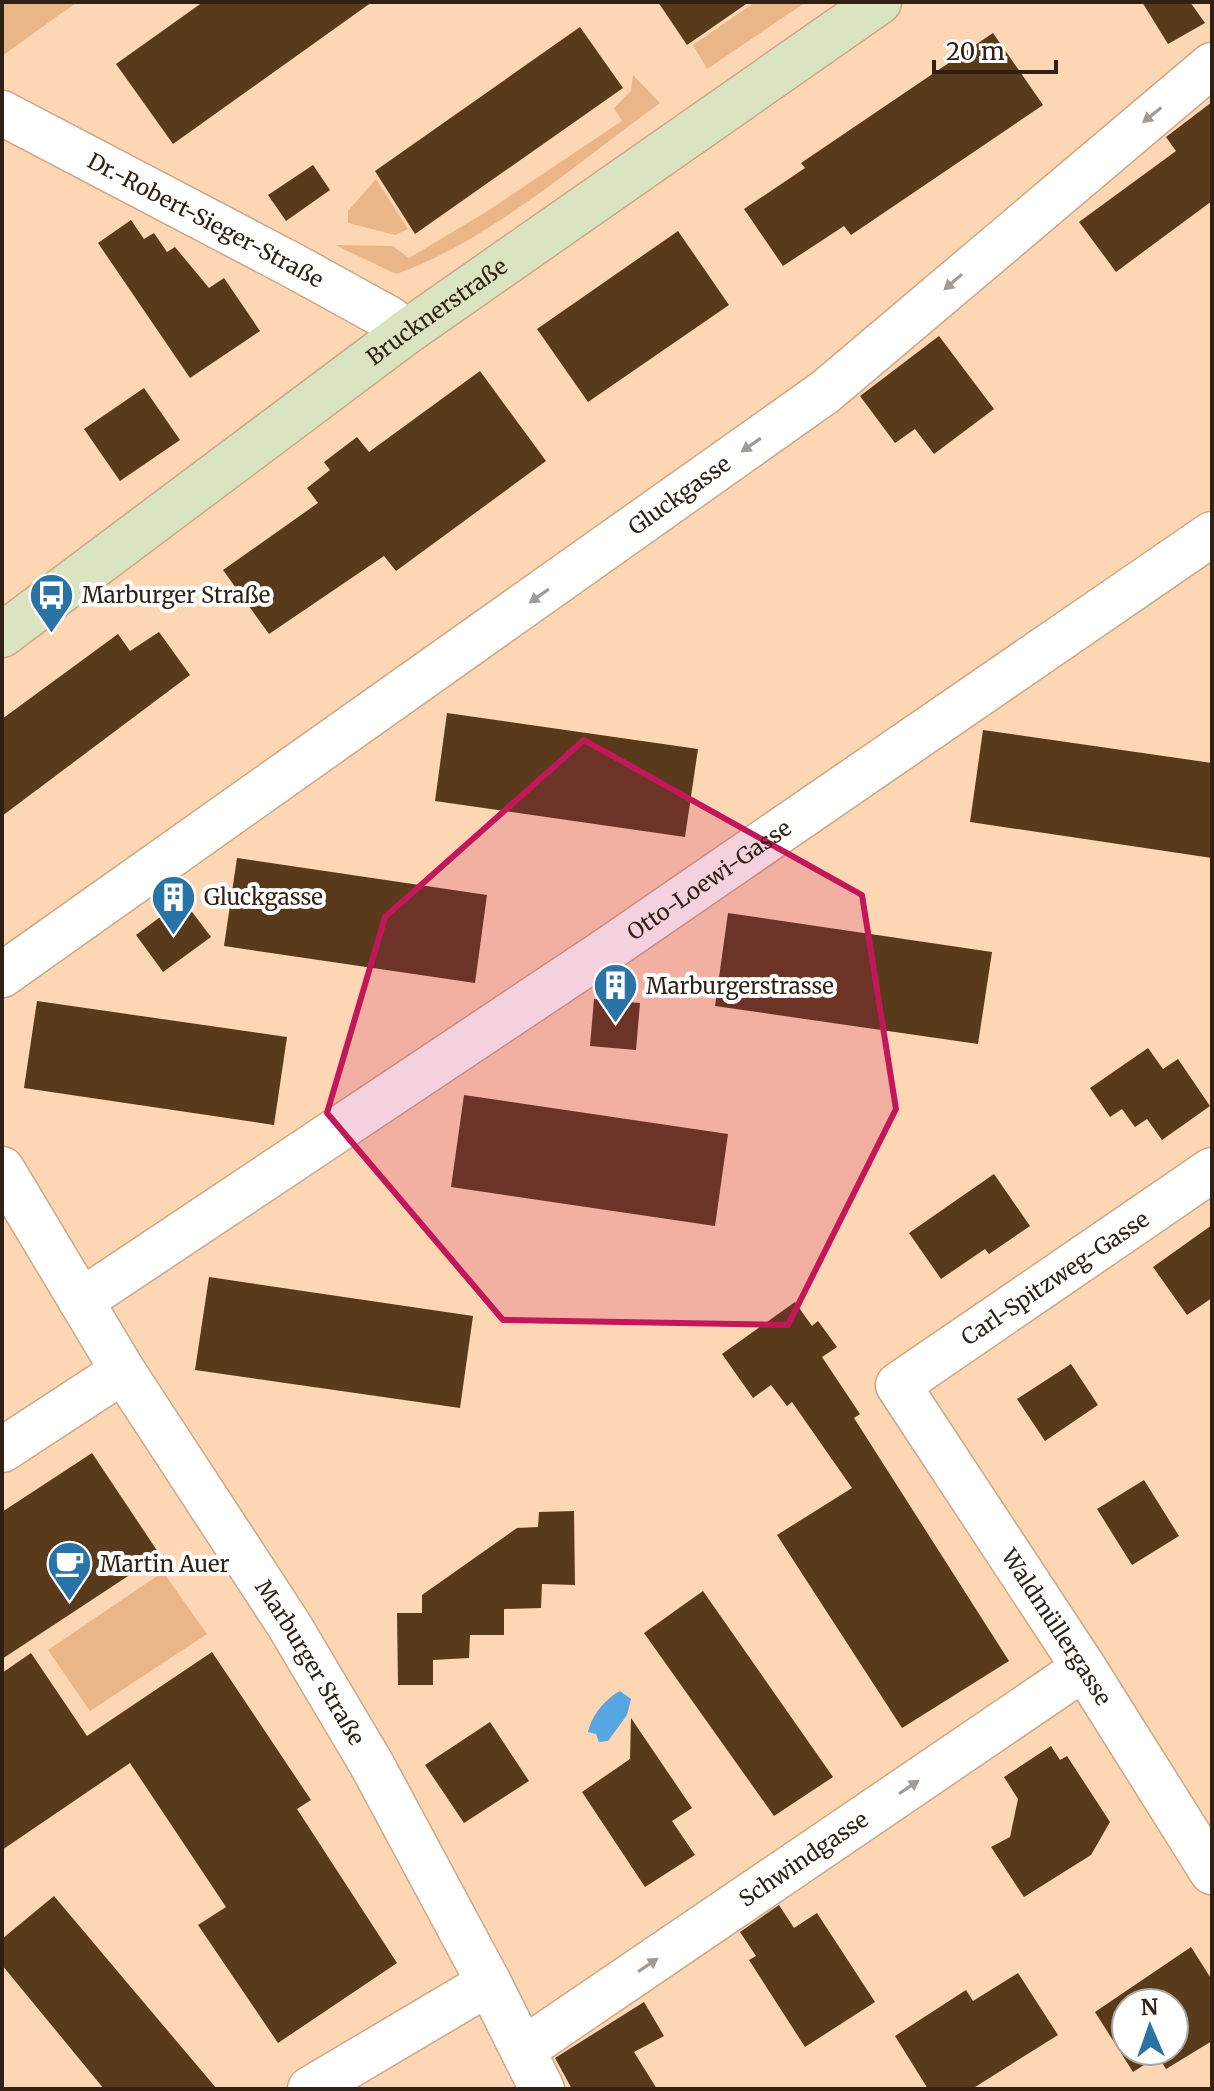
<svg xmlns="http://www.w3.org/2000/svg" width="1214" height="2091" font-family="Merriweather,serif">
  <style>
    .green { fill: #ebb687 }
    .water { fill: #57a6e1 }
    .building { fill: #593a1b; fill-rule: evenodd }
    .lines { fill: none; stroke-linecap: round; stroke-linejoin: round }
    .street-casing { stroke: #cda786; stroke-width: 47 }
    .secondary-casing { stroke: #cda786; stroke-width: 47 }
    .street { stroke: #fff; stroke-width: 44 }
    .secondary { stroke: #dae4c0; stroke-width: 44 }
    .oneway { fill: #a29b95 }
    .marked { fill: #c2185b; fill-opacity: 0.2; stroke: #c2185b; stroke-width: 6; stroke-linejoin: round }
    .labels { text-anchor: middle; stroke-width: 8; stroke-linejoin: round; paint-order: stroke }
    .street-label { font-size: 22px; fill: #302114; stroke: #fff }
    .poi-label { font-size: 22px; fill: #302114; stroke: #fff; text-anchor: start }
  </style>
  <rect width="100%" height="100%" fill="#fdd6b3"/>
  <!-- green -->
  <g class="green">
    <polygon points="2,2 77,2 2,56"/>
    <polygon points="755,2 806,2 707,69 693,45"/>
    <path d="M633,75l27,28c-79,57 -172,139 -264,171l-61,-29 58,1 16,12 77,-46 136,-91 -8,-13 17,-17z"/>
    <polygon points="376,179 408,229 395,235 348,223 348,211"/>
    <polygon points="163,1572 207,1634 90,1711 48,1650"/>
  </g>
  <!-- water -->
  <path class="water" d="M620,1691l11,8 -4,16 -19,26 -9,1 -3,-8 -8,-2c4,-17 17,-33 32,-41z"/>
  <!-- building -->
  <g class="building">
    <polygon points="203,2 372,2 173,144 116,64"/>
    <polygon points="658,2 749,2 687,45"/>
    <polygon points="1142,2 1190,2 1205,23 1168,44"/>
    <polygon points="580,27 623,88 415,234 375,171"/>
    <polygon points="993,33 1043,105 851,235 844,226 783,266 744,209 805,168 801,163"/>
    <polygon points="1212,102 1212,201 1116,272 1079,222 1176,151 1166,137"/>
    <polygon points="313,165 330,190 286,221 268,195"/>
    <polygon points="131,220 144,239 154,233 167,252 175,247 209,288 224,278 260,331 190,378 98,243"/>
    <polygon points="678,231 729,305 588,402 537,329"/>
    <polygon points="939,336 994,409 934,454 915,429 895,443 860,396"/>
    <polygon points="480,371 546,461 396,571 384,556 269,634 223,570 318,503 307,488 330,470 324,462 357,437 369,452"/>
    <polygon points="144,388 180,440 120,481 84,429"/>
    <polygon points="159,632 190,675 2,816 2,719 118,634 130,651"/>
    <polygon points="447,713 698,749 685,837 435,801"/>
    <polygon points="983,730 1212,763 1212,858 970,822"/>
    <polygon points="237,858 487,895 475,983 224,946"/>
    <polygon points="183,900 211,937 163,972 136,935"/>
    <polygon points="728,913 992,952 978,1044 715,1006"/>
    <polygon points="594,999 640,1003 636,1050 590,1046"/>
    <polygon points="37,1001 287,1037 274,1125 24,1088"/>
    <polygon points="1148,1048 1163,1069 1178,1059 1210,1106 1162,1140 1147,1119 1135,1127 1122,1109 1110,1117 1090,1088"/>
    <polygon points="464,1095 728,1134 715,1226 451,1187"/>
    <polygon points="994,1174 1030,1226 989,1254 985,1249 941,1279 909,1233"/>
    <polygon points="1212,1225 1212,1298 1187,1315 1153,1267"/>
    <polygon points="209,1277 473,1316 460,1408 195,1370"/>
    <polygon points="795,1302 812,1326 818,1321 837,1347 822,1357 860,1414 854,1418 1009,1661 902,1728 777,1535 852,1488 792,1402 787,1406 771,1385 753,1398 722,1354"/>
    <polygon points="1071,1364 1098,1405 1045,1441 1017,1399"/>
    <polygon points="92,1453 160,1555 2,1659 2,1512"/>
    <polygon points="1144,1480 1179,1536 1132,1565 1097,1509"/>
    <polygon points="574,1511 575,1585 542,1584 541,1608 504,1609 504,1635 470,1635 469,1658 433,1660 433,1685 398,1685 397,1613 422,1613 422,1595 517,1528 538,1527 539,1512"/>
    <polygon points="703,1591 833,1777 774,1816 644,1633"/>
    <polygon points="212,1652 311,1800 297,1809 397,1963 278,2043 198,1925 226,1907 130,1763 2,1850 2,1673 31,1653 87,1736"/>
    <polygon points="631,1718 692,1808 672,1821 695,1855 645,1887 582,1792 630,1759"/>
    <polygon points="490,1722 529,1781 464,1823 425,1765"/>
    <polygon points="1051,1746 1060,1760 1067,1756 1110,1822 1091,1855 1024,1897 991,1847 1010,1837 1018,1799 1004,1777"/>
    <polygon points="54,1896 140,1998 217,2089 104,2089 2,1965 2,1939"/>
    <polygon points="779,1905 794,1928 817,1913 875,2002 805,2047 749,1960 756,1956 740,1932"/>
    <path d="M1191,1947l21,33v61l-46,28 -8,-13 -25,16 -38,-60zM1126,2003h48v48h-48z"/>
    <polygon points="1018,1973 1058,2035 972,2089 928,2089 895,2036 966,1990 973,2001"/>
    <polygon points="644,2002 664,2036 634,2052 657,2089 572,2089 555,2058"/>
  </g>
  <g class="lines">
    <defs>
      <g id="street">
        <path id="s1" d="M2,113l290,152 98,54 15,14"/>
        <path id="s2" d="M2,975l823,-583 387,-327"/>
        <path id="s3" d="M2,1169l121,202 166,254 83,140 117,218 53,106"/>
        <path id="s4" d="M1212,1170l-314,215 186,283 128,204"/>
        <path id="s5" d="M81,1301l523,-349 608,-418"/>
        <polyline points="2,1450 123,1371"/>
        <path id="s6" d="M524,2049l560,-381"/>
        <polyline points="310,2089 489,1983"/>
      </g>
      <g id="secondary">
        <path id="s7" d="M2,635l403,-302 474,-331"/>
      </g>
    </defs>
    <!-- street casing -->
    <use href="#street" class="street-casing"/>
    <!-- secondary casing -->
    <use href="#secondary" class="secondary-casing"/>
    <!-- street -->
    <use href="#street" class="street"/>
    <!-- secondary -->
    <use href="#secondary" class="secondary"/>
  </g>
  <!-- one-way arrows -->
  <defs><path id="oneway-solid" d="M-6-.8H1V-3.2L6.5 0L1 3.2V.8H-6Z" transform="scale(2)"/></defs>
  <g class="oneway">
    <use href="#oneway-solid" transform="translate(1152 115) rotate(141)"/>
    <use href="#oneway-solid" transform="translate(953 282) rotate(139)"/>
    <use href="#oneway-solid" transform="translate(751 445) rotate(145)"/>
    <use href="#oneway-solid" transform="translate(539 596) rotate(145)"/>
    <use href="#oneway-solid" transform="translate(909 1787) rotate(-34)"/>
    <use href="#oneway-solid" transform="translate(648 1965) rotate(-34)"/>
  </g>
  <!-- marked area -->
  <path class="marked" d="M584,740l278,155 34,214 -108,216 -285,-5 -176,-207 58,-196z"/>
  <!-- icons -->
  <defs>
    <symbol id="bus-pin" viewBox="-11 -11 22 30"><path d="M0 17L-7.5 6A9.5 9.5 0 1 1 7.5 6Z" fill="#2973a6" stroke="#fff"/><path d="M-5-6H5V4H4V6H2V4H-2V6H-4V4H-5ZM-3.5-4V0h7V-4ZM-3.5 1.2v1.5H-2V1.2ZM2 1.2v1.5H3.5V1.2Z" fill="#fff"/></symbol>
    <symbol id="building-pin" viewBox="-11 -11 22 30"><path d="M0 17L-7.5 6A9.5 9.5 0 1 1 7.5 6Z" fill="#2973a6" stroke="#fff"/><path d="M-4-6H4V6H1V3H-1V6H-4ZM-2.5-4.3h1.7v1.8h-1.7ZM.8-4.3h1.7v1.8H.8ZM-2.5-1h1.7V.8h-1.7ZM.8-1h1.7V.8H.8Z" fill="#fff"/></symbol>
    <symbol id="cafe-pin" viewBox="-11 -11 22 30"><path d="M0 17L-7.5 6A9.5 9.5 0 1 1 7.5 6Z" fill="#2973a6" stroke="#fff"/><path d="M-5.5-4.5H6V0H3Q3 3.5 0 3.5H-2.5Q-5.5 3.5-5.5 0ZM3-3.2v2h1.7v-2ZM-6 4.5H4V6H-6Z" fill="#fff"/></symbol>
  </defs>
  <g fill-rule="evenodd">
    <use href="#bus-pin" x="26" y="570" width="51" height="69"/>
    <use href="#building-pin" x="148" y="872" width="51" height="69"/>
    <use href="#building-pin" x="590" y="960" width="51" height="69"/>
    <use href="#cafe-pin" x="44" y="1538" width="51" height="69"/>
  </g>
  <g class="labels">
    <!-- street labels -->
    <g class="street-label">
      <text dy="8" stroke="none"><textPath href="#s1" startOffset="230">Dr.-Robert-Sieger-Straße</textPath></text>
      <text dy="8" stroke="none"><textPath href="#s7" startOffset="542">Brucknerstraße</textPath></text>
      <text dy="8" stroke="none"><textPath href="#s2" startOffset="830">Gluckgasse</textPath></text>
      <text dy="8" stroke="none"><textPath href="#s5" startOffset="756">Otto-Loewi-Gasse</textPath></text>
      <text transform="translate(1055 1278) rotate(-34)" y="8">Carl-Spitzweg-Gasse</text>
      <text dy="8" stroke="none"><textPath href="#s4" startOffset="670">Waldmüllergasse</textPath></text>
      <text dy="8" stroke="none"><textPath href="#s3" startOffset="582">Marburger Straße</textPath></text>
      <text dy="8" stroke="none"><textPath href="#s6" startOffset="338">Schwindgasse</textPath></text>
    </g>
    <!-- poi labels -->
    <g class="poi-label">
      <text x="82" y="603">Marburger Straße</text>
      <text x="204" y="905">Gluckgasse</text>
      <text x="646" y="994">Marburgerstrasse</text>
      <text x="100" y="1572">Martin Auer</text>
    </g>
  </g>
  <!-- border -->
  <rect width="1214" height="2091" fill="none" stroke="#302114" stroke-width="8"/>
  <!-- north arrow -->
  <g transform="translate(1150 2027) rotate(358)"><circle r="38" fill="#ffffff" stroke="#aca6a1" stroke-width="2"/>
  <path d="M0-6L14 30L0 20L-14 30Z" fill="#2973a6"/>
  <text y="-12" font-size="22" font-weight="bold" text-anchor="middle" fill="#302114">N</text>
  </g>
  <!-- scale -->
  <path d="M934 60v12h122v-12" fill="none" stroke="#302114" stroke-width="4"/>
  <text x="946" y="60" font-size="24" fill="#302114" stroke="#ffffff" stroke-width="6" paint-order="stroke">20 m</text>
</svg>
